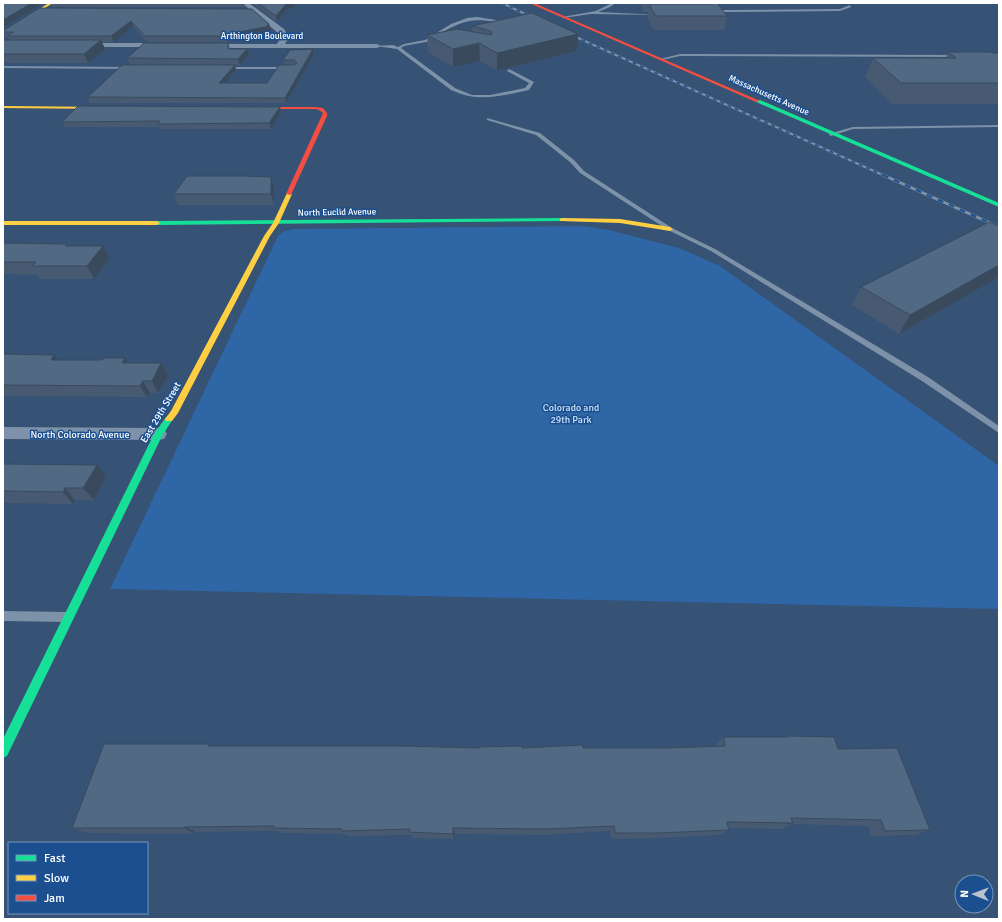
<svg xmlns="http://www.w3.org/2000/svg" width="1002" height="922" font-family="Signika,sans-serif">
  <style>
    .green { fill: #2f66a5 }
    .lines { fill: none; stroke-linecap: round; stroke-linejoin: round }
    .lane { fill: #7d92a8; fill-rule: evenodd }
    .street { fill: #7d92a8; fill-rule: evenodd }
    .fast { fill: #16e098; fill-rule: evenodd }
    .slow { fill: #ffcf43; fill-rule: evenodd }
    .jam { fill: #f24e42; fill-rule: evenodd }
    .rail-far1-casing { stroke: #7e92a7; stroke-width: 2 }
    .rail-casing { stroke: #7e92a7; stroke-width: 3 }
    .rail-far1 { stroke: #1b4f8f; stroke-width: 1.5; stroke-dasharray: 4; stroke-linecap: butt }
    .rail { stroke: #1b4f8f; stroke-width: 2; stroke-dasharray: 6; stroke-linecap: butt }
    .wall { fill: #475a72 }
    .shaded-wall { fill: #394a5c }
    .building { fill: #526984; stroke: #394a5c }
    .labels { text-anchor: middle; stroke-width: 3; stroke-linejoin: round; paint-order: stroke }
    .far-street-label { font-size: 9px; fill: #fff; stroke: #1b4f8f }
    .park-label { font-size: 10px; fill: #cfe3fa; stroke: #1b4f8f }
    .street-label { font-size: 10px; fill: #fff; stroke: #1b4f8f }
  </style>
  <rect width="100%" height="100%" fill="#365274"/>
  <!-- green -->
  <polygon class="green" points="583,226 609,230 679,248 720,266 999,466 999,609 110,589 278,236 284,231 294,229"/>
  <g class="lines">
    <!-- lane -->
    <g class="lane">
      <polygon points="612,3 616,3 610,7 598,12 662,15 590,14 564,18 562,17 596,11"/>
      <polygon points="850,5 851,7 840,11 724,12 712,15 710,14 724,10 840,9"/>
      <path d="M477,17l19,3 15,4 -2,1c-34,-8 -44,-7 -74,12l5,3v2h-14l-22,4 -3,2 54,40 17,7h18l35,-7 4,-5 -22,-12 2,-2 25,13 -5,8c-29,6 -50,13 -78,0l-54,-41 -22,-3 18,-1 5,2 6,-3 21,-4 26,-16 16,-6z"/>
      <polygon points="680,54 958,55 960,56 958,57 680,56 662,60 660,59"/>
      <polygon points="3,66 132,67 134,68 132,69 3,68"/>
      <polygon points="224,67 290,67 292,68 290,69 223,69"/>
      <polygon points="487,118 540,133 574,160 584,171 672,228 715,249 928,377 999,426 999,433 922,381 711,251 668,230 580,173 570,162 536,135 487,120"/>
      <polygon points="999,125 999,127 853,129 831,136 828,134 853,127"/>
      <polygon points="3,611 66,612 70,613 71,617 70,621 66,622 3,621"/>
    </g>
    <!-- street -->
    <g class="street">
      <polygon points="242,3 249,3 284,29 289,37 285,44 377,44 381,46 377,48 201,48 201,44 277,44 281,37 278,33"/>
      <polygon points="77,43 164,43 168,45 164,47 80,47 76,45"/>
      <polygon points="3,427 158,428 164,429 167,434 164,439 158,440 3,439"/>
    </g>
    <!-- fast -->
    <g class="fast">
      <polygon points="756,100 760,100 999,203 999,207 756,102"/>
      <polygon points="562,218 564,219 564,221 157,225 154,223 157,221"/>
      <polygon points="169,416 173,419 162,436 7,756 3,758 3,739 154,434 166,417"/>
    </g>
    <!-- slow -->
    <g class="slow">
      <polygon points="49,3 53,3 3,34 3,31"/>
      <polygon points="3,106 108,107 110,108 108,109 3,108"/>
      <polygon points="287,193 292,194 279,223 270,236 178,413 172,421 166,421 165,419 171,411 264,236 273,223"/>
      <polygon points="562,218 620,219 670,227 673,229 670,231 620,223 560,221 560,219"/>
      <polygon points="3,221 157,221 160,223 157,225 3,225"/>
    </g>
    <!-- jam -->
    <g class="jam">
      <polygon points="529,3 534,3 760,101 756,102"/>
      <polygon points="248,107 315,107 323,108 327,113 327,116 291,195 286,194 323,113 319,110 315,109 248,109"/>
    </g>
    <defs>
      <g id="rail-far1">
        <polyline points="502,3 536,19"/>
        <polyline points="567,33 885,176"/>
      </g>
      <polyline id="rail" points="883,175 999,227"/>
    </defs>
    <!-- rail-far1 casing -->
    <use href="#rail-far1" class="rail-far1-casing"/>
    <!-- rail casing -->
    <use href="#rail" class="rail-casing"/>
    <!-- rail-far1 -->
    <use href="#rail-far1" class="rail-far1"/>
    <!-- rail -->
    <use href="#rail" class="rail"/>
  </g>
  <!-- wall -->
  <g class="wall">
    <polygon points="51,3 244,3 245,7 52,7"/>
    <polygon points="252,3 294,3 295,8 287,9 277,22"/>
    <polygon points="640,3 713,3 713,4 727,16 724,30 655,30 653,29 647,18 648,12 644,12"/>
    <polygon points="39,8 269,24 271,29 268,33 229,39 229,42 147,42 133,26 114,42 102,42 105,49 88,63 3,63 3,40 9,40 8,37 4,37 3,35 3,31"/>
    <polygon points="472,26 577,51 497,70 480,61 453,67 428,52 427,35 472,32"/>
    <polygon points="228,43 230,49 249,55 240,65 235,65 236,70 225,83 267,83 284,65 283,60 314,54 286,103 90,103 88,97 130,65 127,58"/>
    <polygon points="948,52 999,53 999,104 892,104 865,77 873,58 946,58"/>
    <polygon points="280,107 281,112 271,129 160,129 159,127 65,127 62,122"/>
    <polygon points="271,177 274,187 274,205 178,205 174,194"/>
    <polygon points="999,226 999,277 899,334 852,305 861,287"/>
    <polygon points="3,243 68,246 103,246 109,259 94,279 40,279 38,275 3,274"/>
    <polygon points="3,354 58,360 102,360 125,358 128,363 161,363 168,375 158,393 150,393 147,397 3,396"/>
    <polygon points="3,464 106,477 94,500 75,500 73,504 3,503"/>
    <polygon points="787,736 838,749 930,830 915,835 871,836 868,826 791,824 782,829 728,828 729,830 721,835 654,838 611,839 610,831 545,835 455,834 454,839 413,838 411,835 347,836 345,834 282,833 279,831 196,832 195,834 87,833 72,828 211,746 479,748 666,748 717,746 716,745 724,737 785,737"/>
  </g>
  <!-- shaded-wall -->
  <g class="shaded-wall">
    <polygon points="32,3 43,3 3,27 3,20"/>
    <polygon points="294,3 295,8 287,9 277,22 276,16 286,4"/>
    <polygon points="131,21 133,26 114,42 111,36"/>
    <polygon points="269,24 271,29 268,33 229,39 229,42 227,34"/>
    <polygon points="578,34 577,51 497,70 497,53"/>
    <polygon points="101,40 105,49 88,63 84,54"/>
    <polygon points="479,43 480,61 453,67 453,49"/>
    <polygon points="247,49 249,55 240,65 238,59"/>
    <polygon points="313,49 314,54 286,103 285,98"/>
    <polygon points="235,65 236,70 221,88 219,83"/>
    <polygon points="280,107 281,112 271,129 269,123"/>
    <polygon points="271,177 274,187 274,205 271,194"/>
    <polygon points="103,246 109,259 94,279 87,266"/>
    <polygon points="999,265 999,277 899,334 910,315"/>
    <polygon points="54,355 63,366 51,360"/>
    <polygon points="125,358 132,370 122,363"/>
    <polygon points="161,363 168,375 158,393 152,381"/>
    <polygon points="143,381 150,393 147,397 140,386"/>
    <polygon points="97,465 106,477 94,500 83,488"/>
    <polygon points="65,488 75,500 73,504 63,492"/>
    <polygon points="185,827 196,832 195,834 184,828"/>
    <polygon points="453,828 455,834 454,839 453,834"/>
  </g>
  <!-- building -->
  <g class="building">
    <polygon points="3,3 32,3 3,20"/>
    <polygon points="258,3 292,3 286,4 276,16"/>
    <polygon points="717,3 727,16 658,16 655,15 649,4 711,4"/>
    <polygon points="39,8 252,9 269,24 266,27 227,34 228,36 145,36 131,21 111,36 7,36 14,32 3,32 3,31"/>
    <polygon points="532,13 578,34 497,53 479,43 453,49 427,35 457,29 491,35 492,34 491,31 472,26"/>
    <polygon points="3,40 101,40 84,54 3,54"/>
    <polygon points="144,43 228,43 228,49 247,49 238,59 127,58"/>
    <polygon points="313,49 285,98 88,97 122,65 235,65 219,83 267,83 279,65 294,65 297,63 294,60 283,60 290,50"/>
    <polygon points="948,52 990,52 993,53 999,53 999,83 901,83 873,58 956,58"/>
    <polygon points="78,106 280,107 269,123 158,124 160,121 62,122"/>
    <polygon points="187,176 244,176 271,177 271,194 174,194"/>
    <polygon points="989,222 999,226 999,265 910,315 861,287"/>
    <polygon points="3,243 61,244 67,244 65,246 103,246 87,266 32,266 36,262 3,262"/>
    <polygon points="3,354 54,355 51,360 102,360 104,358 125,358 122,363 161,363 152,381 143,381 140,386 3,385"/>
    <polygon points="3,464 97,465 83,488 65,488 63,492 3,491"/>
    <polygon points="787,736 834,737 838,749 897,748 930,830 885,831 881,820 791,818 793,823 727,822 729,830 659,833 615,833 614,826 546,829 453,828 453,834 409,832 410,829 342,831 342,829 274,828 274,826 185,827 184,828 72,828 104,744 209,744 208,746 400,746 479,748 479,747 522,746 522,748 583,745 583,748 666,748 725,746 724,737 788,737"/>
  </g>
  <g class="labels">
    <!-- far-street labels -->
    <g class="far-street-label">
      <text x="262" y="39">Arthington Boulevard</text>
      <text transform="translate(769 95) rotate(24)" y="3">Massachusetts Avenue</text>
      <text transform="translate(337 212) rotate(-1)" y="3">North Euclid Avenue</text>
    </g>
    <!-- park labels -->
    <g class="park-label">
      <text x="571" y="411">Colorado and<tspan x="571" dy="12">29th Park</tspan></text>
    </g>
    <!-- street labels -->
    <g class="street-label">
      <text transform="translate(160 412) rotate(-59)" y="4">East 29th Street</text>
      <text x="80" y="438">North Colorado Avenue</text>
    </g>
  </g>
  <!-- border -->
  <rect width="1002" height="922" fill="none" stroke="#ffffff" stroke-width="8"/>
  <!-- legend -->
  <rect x="8" y="842" width="140" height="72" fill="#1b4f8f" stroke="#7695bc"/>
  <rect x="16" y="855" width="20" height="6" fill="#16e098" stroke="#7695bc"/>
  <text x="44" y="862" font-size="12" fill="#ffffff">Fast</text>
  <rect x="16" y="875" width="20" height="6" fill="#ffcf43" stroke="#7695bc"/>
  <text x="44" y="882" font-size="12" fill="#ffffff">Slow</text>
  <rect x="16" y="895" width="20" height="6" fill="#f24e42" stroke="#7695bc"/>
  <text x="44" y="902" font-size="12" fill="#ffffff">Jam</text>
  <!-- north arrow -->
  <g transform="translate(974 894) rotate(271)"><circle r="19" fill="#1b4f8f" stroke="#7695bc"/>
  <path d="M0-3L7 15L0 10L-7 15Z" fill="#b9c2ce"/>
  <text y="-6" font-size="11" font-weight="bold" text-anchor="middle" fill="#ffffff">N</text>
  </g>
</svg>
